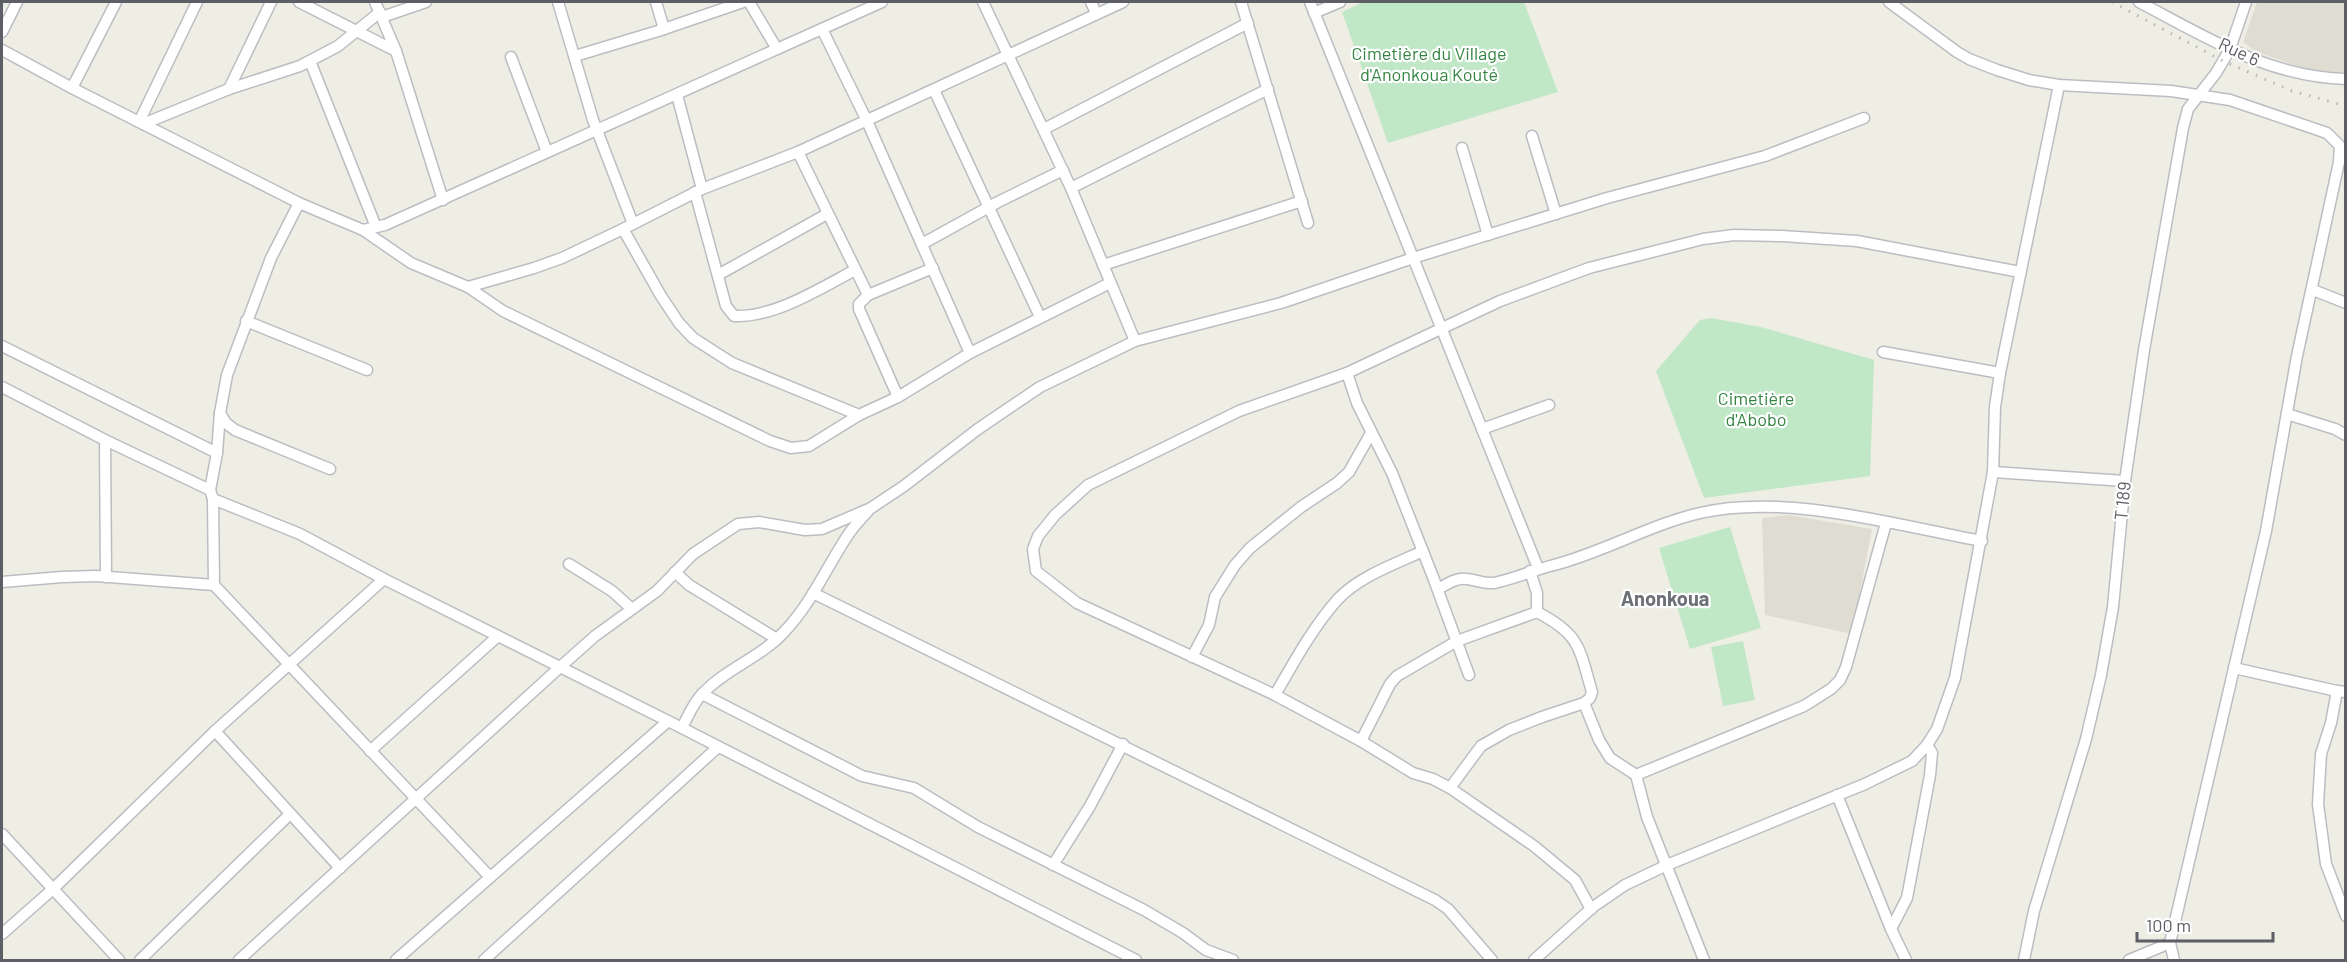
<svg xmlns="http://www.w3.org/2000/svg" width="2347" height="962" font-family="Barlow,sans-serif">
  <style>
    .education { fill: #dfddd2 }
    .green { fill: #c0e7c6 }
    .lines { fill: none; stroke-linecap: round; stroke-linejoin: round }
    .minor-casing { stroke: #bcbdc3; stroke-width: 13 }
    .minor { stroke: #fff; stroke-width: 10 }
    .rail { stroke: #b5b6b6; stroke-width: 3; stroke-dasharray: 1.5 8; stroke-linecap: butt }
    .labels { text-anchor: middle; stroke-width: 4.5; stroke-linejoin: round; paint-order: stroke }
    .street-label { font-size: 18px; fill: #5c5f65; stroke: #fff }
    .park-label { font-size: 18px; fill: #348442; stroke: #fff }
    .neighbourhood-label { font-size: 20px; font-weight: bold; fill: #6d7177; stroke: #fff }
  </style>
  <rect width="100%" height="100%" fill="#efeee4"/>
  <!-- education -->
  <g class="education">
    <polygon points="2257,2 2345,2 2345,72 2328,73 2302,68 2257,52 2243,42"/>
    <polygon points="1788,515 1872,529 1852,634 1765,615 1762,518"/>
  </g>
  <!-- green -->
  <g class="green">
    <polygon points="1363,2 1524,2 1558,92 1388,143 1342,12"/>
    <polygon points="1711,318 1761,327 1874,360 1870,476 1704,498 1656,371 1700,320"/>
    <polygon points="1730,527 1761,628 1690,649 1659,548"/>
    <polygon points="1743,641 1755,700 1723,706 1711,647"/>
  </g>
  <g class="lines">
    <defs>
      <g id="minor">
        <polyline points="299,2 396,51"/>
        <polyline points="375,2 396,51 443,200"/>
        <polyline points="558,2 593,120 633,224"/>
        <polyline points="656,2 664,29"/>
        <polyline points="983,2 1071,188 1135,341"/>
        <polyline points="1091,2 1096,13"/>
        <polyline points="1241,2 1308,223"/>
        <polyline points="1310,2 1538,568"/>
        <polyline points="1889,2 1957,52 1969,59 1997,70 2029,80 2059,85 2171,91 2230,100 2327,133 2340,146 2339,162 2297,356 2266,531 2170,943 2174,960"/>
        <path d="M2139,2c67,35 129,75 207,77"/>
        <polyline points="1314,13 1340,2"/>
        <polyline points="382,17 426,2"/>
        <polyline points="822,29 867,121 970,353"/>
        <polyline points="2,32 17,2"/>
        <polyline points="777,49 882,2"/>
        <polyline points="2,50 72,88 299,203"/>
        <polyline points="575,56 658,31 743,2"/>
        <polyline points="511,57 547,152"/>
        <polyline points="310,61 376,227"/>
        <polyline points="72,88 116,2"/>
        <polyline points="229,89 271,2"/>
        <polyline points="934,90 1040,317"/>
        <polyline points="677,95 702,189"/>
        <polyline points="139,122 197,2"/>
        <polyline points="143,124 229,89 300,66 338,46 380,12"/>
        <polyline points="1044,129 1248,23"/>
        <polyline points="1532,136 1556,214"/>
        <polyline points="1462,148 1488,235"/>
        <polyline points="798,152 868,295 859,304 859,309 898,397"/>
        <polyline points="1071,188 1268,89"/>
        <path d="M695,192l31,114 8,10c40,2 87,-28 121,-46"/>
        <polyline points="623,229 661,296 679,323 693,338 732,363 859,415 898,397 970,353 1110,283"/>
        <polyline points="363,230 411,263 468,287 534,268 562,258 623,229 702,189 798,152 1123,2"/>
        <polyline points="922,244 998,202 1063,170"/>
        <polyline points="1103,265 1302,201"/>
        <polyline points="718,275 827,214"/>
        <polyline points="468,287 503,311 770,441 791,448 809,446 859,415"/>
        <polyline points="2313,290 2346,303"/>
        <polyline points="868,295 933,268"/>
        <polyline points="246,321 367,370"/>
        <polyline points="2,346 217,453"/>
        <polyline points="1883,352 2000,373"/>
        <polyline points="1347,373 1357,403 1392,473 1433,577 1469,675"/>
        <polyline points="2,387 105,440 210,490"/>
        <polyline points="220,413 217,453 210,490 213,499 214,585 490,877"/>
        <polyline points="2287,414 2335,429 2346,435"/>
        <polyline points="1482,429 1549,405"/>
        <polyline points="105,440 106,577"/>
        <polyline points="330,469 235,430 226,423 220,413 227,375 271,258 299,203 363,230 385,225 777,49 749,2"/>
        <polyline points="1993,472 2125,481"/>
        <polyline points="213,499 300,534 384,579 682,728 1136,960"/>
        <polyline points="569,564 612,591 632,609"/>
        <polyline points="1530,571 1537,593 1537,612"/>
        <polyline points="675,572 689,585 777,639"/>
        <polyline points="2,582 62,577 96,576 214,585"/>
        <path d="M1438,589c9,-5 19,-12 29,-10 10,1 17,5 27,4 20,-4 40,-13 60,-18 50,-13 95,-40 146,-52 86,-20 195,12 282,28"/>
        <polyline points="813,593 1435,900 1448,909 1492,960"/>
        <polyline points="1192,657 1209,625 1215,597 1235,565 1250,548 1301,507 1337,483 1349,472 1371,433"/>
        <polyline points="2234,668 2337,691"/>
        <polyline points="2346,692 2337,691 2331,723 2321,754 2318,804 2326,864 2346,916"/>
        <polyline points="702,694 862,776 914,788 978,827 1144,910 1183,933 1206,950 1233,960"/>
        <path d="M1275,695c19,-33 38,-68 63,-96 22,-23 57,-35 85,-48"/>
        <polyline points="1584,703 1599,740 1610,758 1636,775 1647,817 1704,960"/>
        <path d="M682,728c6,-12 11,-25 21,-35 24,-25 57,-35 81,-61 27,-28 42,-64 64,-97 5,-8 13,-16 20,-24"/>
        <polyline points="215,731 340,868"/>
        <polyline points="1361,741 1413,773 1433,779 1450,788 1534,846 1575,880 1591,909"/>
        <polyline points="370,751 498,636"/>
        <polyline points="1636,775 1804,706 1831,689 1840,680 1846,667 1886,523"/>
        <path d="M1450,788l31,-42 28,-16 33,-13 42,-14 6,-5 2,-6c-13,-44 -11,-57 -55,-80l-80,29 -60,35 -7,8 -29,57 -86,-46 -198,-92 -41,-32 -3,-22 5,-13 17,-21 33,-30 151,-74 108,-38 153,-72 89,-33 114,-29 31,-4 48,1 75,5 163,31"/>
        <polyline points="1837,795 1891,929 1906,960"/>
        <polyline points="2,834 119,960"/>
        <polyline points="1053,865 1090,806 1123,744"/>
        <polyline points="1891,929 1907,898 1930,775 1932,753 1927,745"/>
        <polyline points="2,934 53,889 215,731 384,579"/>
        <polyline points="140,960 290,814"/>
        <polyline points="239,960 559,668 595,636 657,591 693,554 738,524 759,522 805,530 822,529 871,508 904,486 978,429 1040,387 1135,341 1281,303 1413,258 1607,198 1765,156 1864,118"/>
        <polyline points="396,960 667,722"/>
        <polyline points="484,960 717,748"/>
        <polyline points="1534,960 1593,907 1625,885 1667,865 1865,784 1912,761 1927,745 1937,729 1955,678 1993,472 1995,407 2000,373 2059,85"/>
        <polyline points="2024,960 2034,911 2086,739 2101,675 2113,607 2125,481 2144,350 2183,128 2188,109 2216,73 2230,49 2246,2"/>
        <polyline points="2129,960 2170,943"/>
      </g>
    </defs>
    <!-- minor casing -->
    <use href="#minor" class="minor-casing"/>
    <!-- minor -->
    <use href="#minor" class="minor"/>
    <!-- rail -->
    <polyline class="rail" points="2112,2 2223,61 2292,91 2346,106"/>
  </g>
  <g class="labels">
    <!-- street labels -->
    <g class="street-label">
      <text transform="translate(2239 52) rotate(25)" y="6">Rue 6</text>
      <text transform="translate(2123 501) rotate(-84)" y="6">T 189</text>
    </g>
    <!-- park labels -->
    <g class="park-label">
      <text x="1429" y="60">Cimetière du Village<tspan x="1429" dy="21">d'Anonkoua Kouté</tspan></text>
      <text x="1756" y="405">Cimetière<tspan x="1756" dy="21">d'Abobo</tspan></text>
    </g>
    <!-- neighbourhood labels -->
    <g class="neighbourhood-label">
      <text x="1665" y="606">Anonkoua</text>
    </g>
  </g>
  <!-- border -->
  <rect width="2347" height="962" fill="none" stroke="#5c5f65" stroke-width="6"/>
  <!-- scale -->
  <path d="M2137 932v9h136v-9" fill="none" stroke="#5c5f65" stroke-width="3"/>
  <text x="2146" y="932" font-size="18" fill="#5c5f65" stroke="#ffffff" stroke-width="4.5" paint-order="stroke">100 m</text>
</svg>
